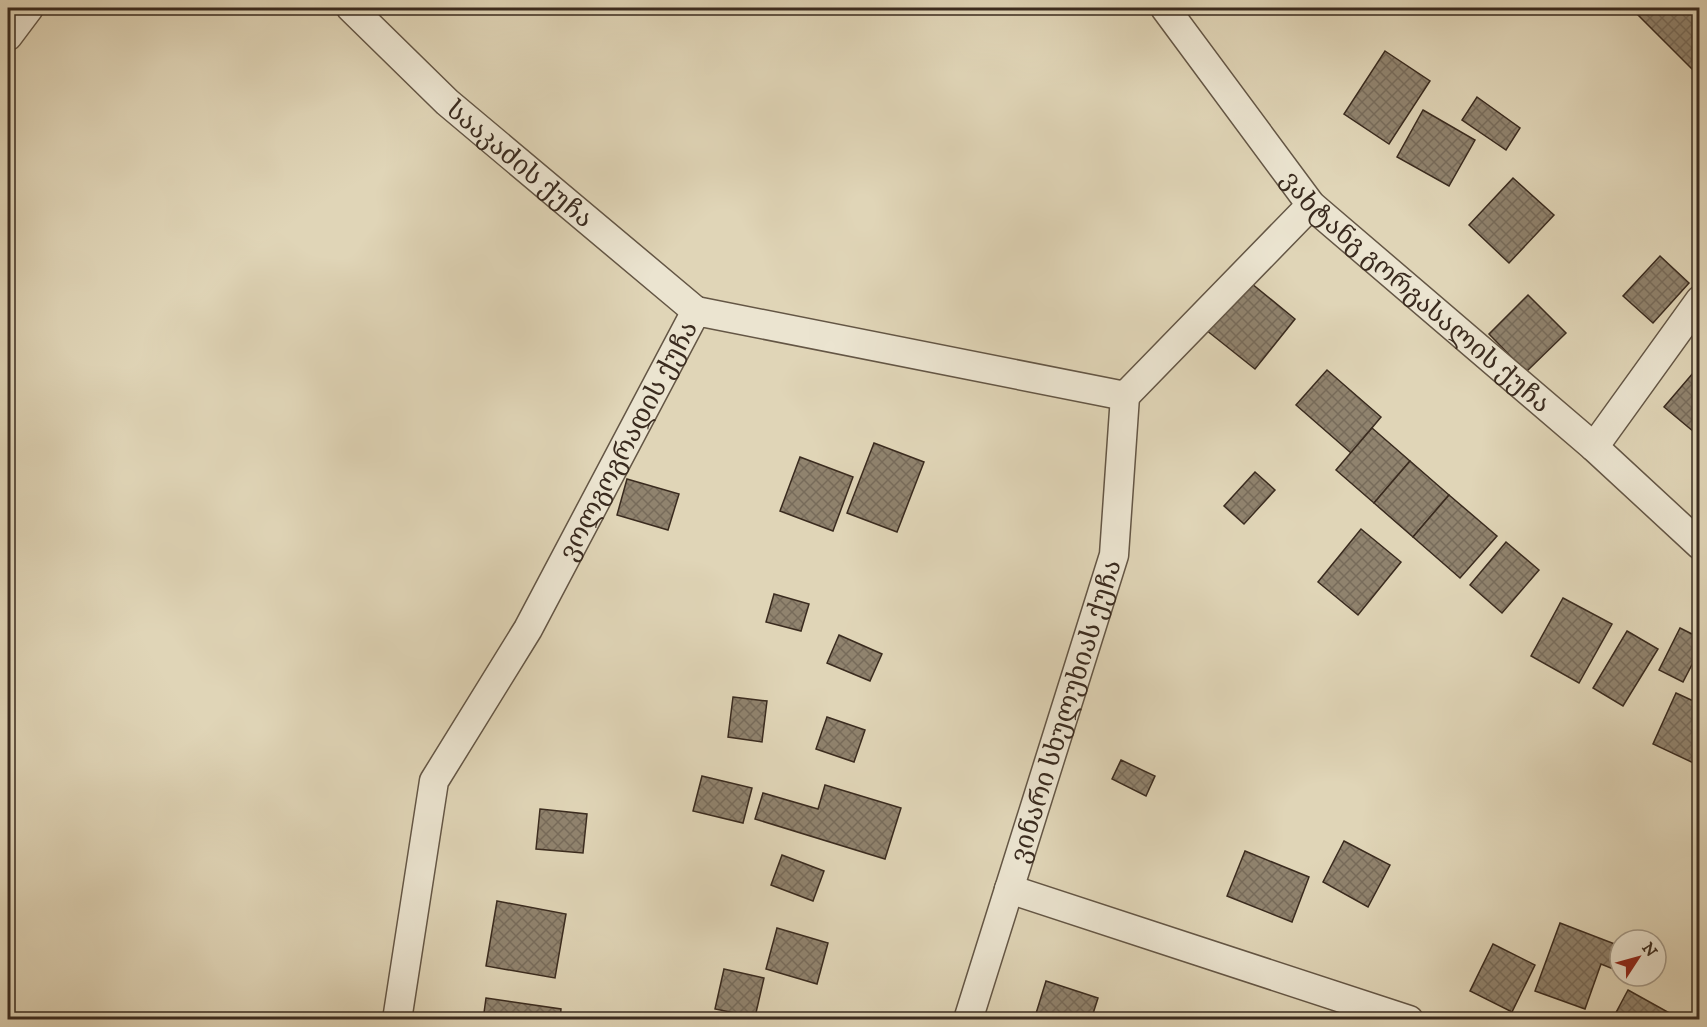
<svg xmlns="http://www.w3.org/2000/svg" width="1707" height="1027" font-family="'IM FELL DW Pica','Noto Serif Georgian',serif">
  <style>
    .building { fill: url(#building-cross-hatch); stroke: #3a2b1f; stroke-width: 1.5 }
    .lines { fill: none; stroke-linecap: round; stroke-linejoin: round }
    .minor-casing { stroke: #645645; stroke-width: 31 }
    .minor { stroke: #ebe4d0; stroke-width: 28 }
    .labels { text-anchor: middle; stroke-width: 4.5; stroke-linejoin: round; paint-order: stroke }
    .street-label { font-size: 26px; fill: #3a2b1f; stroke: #ebe4d0 }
  </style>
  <defs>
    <pattern id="building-cross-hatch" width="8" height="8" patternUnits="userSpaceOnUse" patternTransform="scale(1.5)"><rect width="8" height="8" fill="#90836e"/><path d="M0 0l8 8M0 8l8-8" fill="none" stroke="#776b5a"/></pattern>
  </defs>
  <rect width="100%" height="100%" fill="#e0d5b7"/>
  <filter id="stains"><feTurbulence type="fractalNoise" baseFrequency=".00333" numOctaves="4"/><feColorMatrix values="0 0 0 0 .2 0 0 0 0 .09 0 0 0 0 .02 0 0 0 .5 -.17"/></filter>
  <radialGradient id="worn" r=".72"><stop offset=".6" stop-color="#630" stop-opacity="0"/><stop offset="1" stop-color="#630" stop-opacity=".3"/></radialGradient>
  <!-- building -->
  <g class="building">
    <polygon points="1631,8 1700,8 1700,77"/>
    <polygon points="1385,51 1430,81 1389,144 1344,114"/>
    <polygon points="1477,97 1520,128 1506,150 1462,120"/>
    <polygon points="1423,110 1475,140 1449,186 1397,157"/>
    <polygon points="1513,178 1554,215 1509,263 1469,225"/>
    <polygon points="1660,256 1689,283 1653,323 1623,296"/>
    <polygon points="1246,279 1295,319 1255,369 1206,330"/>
    <polygon points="1528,295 1566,333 1526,372 1489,334"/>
    <polygon points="1699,366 1700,367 1700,437 1664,407"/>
    <polygon points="1327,370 1381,417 1351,453 1296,405"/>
    <polygon points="1372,428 1410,461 1374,503 1336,470"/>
    <polygon points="874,443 924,462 897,532 847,513"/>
    <polygon points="800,457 853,477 833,531 780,511"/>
    <polygon points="1410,461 1449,495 1413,537 1374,503"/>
    <polygon points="1255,472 1275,490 1244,524 1224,506"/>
    <polygon points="627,479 679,494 668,530 617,515"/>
    <polygon points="1449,495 1497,536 1460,578 1413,537"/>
    <polygon points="1361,529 1401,562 1358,615 1318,582"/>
    <polygon points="1506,542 1539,570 1502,613 1470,585"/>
    <polygon points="774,594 809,604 801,631 766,622"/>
    <polygon points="1563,598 1612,624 1579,683 1531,656"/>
    <polygon points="1680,628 1700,638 1700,649 1683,682 1659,670"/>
    <polygon points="1627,631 1658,649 1623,706 1593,688"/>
    <polygon points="839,635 882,654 870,681 827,663"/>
    <polygon points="1676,693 1700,704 1700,766 1653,744"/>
    <polygon points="733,697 767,701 762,742 728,737"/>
    <polygon points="827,717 865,730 854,762 816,749"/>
    <polygon points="1121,760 1155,776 1146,796 1112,779"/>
    <polygon points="702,776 752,788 743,823 693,811"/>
    <polygon points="825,785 901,808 885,859 755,819 763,793 818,809"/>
    <polygon points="540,809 587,814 583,853 536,849"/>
    <polygon points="1344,841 1390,865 1368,907 1323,882"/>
    <polygon points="1245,851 1309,877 1292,922 1227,896"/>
    <polygon points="782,855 824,871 813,901 771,885"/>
    <polygon points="497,901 566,914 555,978 486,966"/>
    <polygon points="1560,923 1620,946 1618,971 1601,964 1585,1009 1535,991"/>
    <polygon points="777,928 828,943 817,984 766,969"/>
    <polygon points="1493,944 1535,965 1512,1012 1470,991"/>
    <polygon points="724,969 764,978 755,1017 715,1009"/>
    <polygon points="1046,981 1098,998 1091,1020 1034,1020"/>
    <polygon points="1628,990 1675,1016 1673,1020 1612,1020"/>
    <polygon points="486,998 561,1009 560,1020 483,1020"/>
  </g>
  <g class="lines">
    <defs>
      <g id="minor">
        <path id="s1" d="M351,8l96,94 249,209"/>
        <path id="s2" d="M1165,8l146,197 283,242 106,98"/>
        <polyline points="8,36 29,8"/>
        <polyline points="1594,447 1700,300"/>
        <polyline points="1009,889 1409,1020"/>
        <path id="s3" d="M397,1020l37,-239 94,-152 168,-318 429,85 186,-191"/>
        <path id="s4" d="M968,1020l146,-465 11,-159"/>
      </g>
    </defs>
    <!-- minor casing -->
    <use href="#minor" class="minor-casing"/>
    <!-- minor -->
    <use href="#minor" class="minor"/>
  </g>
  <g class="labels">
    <!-- street labels -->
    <g class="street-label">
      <text dy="9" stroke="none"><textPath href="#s1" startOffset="230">სააკაძის ქუჩა</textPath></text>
      <text dy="9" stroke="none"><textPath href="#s2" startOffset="381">ვახტანგ გორგასალის ქუჩა</textPath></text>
      <text dy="9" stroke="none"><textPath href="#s3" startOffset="634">ვოლგოგრადის ქუჩა</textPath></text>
      <text dy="9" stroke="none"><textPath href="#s4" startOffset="324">ვინარი სხულუხიას ქუჩა</textPath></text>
    </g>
  </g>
  <!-- margin -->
  <rect width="1707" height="1027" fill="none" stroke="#e0d5b7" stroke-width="30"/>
  <rect x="9" y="9" width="1689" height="1009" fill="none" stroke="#3a2b1f" stroke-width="3"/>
  <rect x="15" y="15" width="1677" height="997" fill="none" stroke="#3a2b1f" stroke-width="1.5"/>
  <!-- north arrow -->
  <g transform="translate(1638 958) rotate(54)"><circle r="28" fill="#ebe4d0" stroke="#a49a89" stroke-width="1.5"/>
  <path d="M0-4.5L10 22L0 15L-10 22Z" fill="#8f2418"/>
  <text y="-9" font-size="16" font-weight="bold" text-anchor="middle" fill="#3a2b1f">N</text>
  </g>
  <rect width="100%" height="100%" filter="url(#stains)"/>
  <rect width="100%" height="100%" fill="url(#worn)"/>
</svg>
